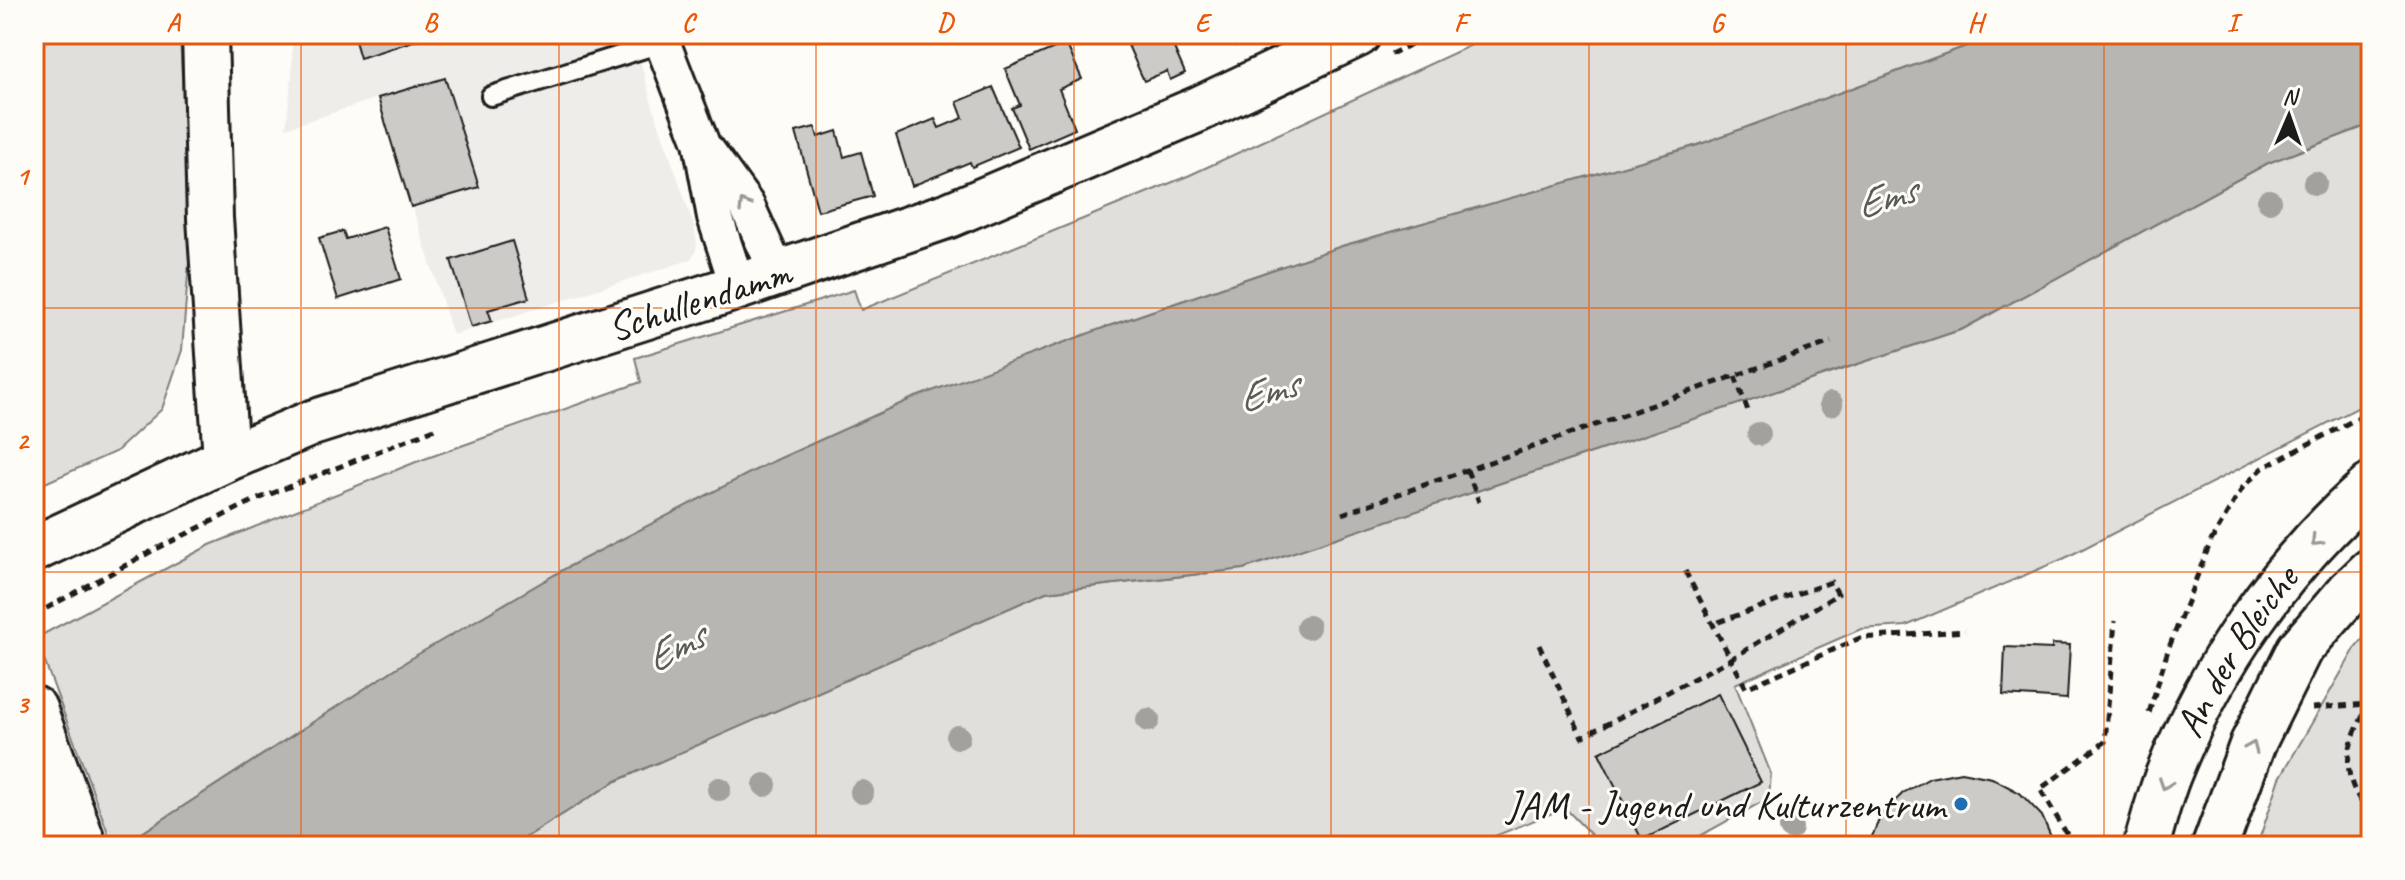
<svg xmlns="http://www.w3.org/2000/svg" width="2405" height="880" font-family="Caveat,sans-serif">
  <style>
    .built { fill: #eeede9 }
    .green { fill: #e0dfdb; stroke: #7e7e7c; stroke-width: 2 }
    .water { fill: #b7b6b2; stroke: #797876; stroke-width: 2 }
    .building { fill: #cccbc8; stroke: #1c1c1c; stroke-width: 2 }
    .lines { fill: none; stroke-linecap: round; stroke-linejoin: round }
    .lane-casing { stroke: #1c1c1c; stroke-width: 24 }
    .street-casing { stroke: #1c1c1c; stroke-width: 40 }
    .secondary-casing { stroke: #1c1c1c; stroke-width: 50 }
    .highway-casing { stroke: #1c1c1c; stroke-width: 50 }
    .path { stroke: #1c1c1c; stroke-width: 5; stroke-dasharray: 8 6; stroke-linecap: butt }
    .lane { stroke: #fdfcf7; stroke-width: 18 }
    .street { stroke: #fdfcf7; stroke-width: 34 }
    .secondary { stroke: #fdfcf7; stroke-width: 44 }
    .highway { stroke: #fdfcf7; stroke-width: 44 }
    .tree { fill: #a2a19e }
    .oneway { stroke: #989794 }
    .grid { fill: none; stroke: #e8590c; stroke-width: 2; stroke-opacity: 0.55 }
    .poi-dot { fill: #1f6fb2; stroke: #fdfcf7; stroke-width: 3 }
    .labels { text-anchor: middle; stroke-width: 6; stroke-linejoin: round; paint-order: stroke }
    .street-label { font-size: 40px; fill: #1c1c1c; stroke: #fdfcf7 }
    .poi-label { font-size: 40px; fill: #1c1c1c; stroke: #fdfcf7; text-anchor: end }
    .water-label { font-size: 42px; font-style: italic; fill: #5a5a58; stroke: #fdfcf7 }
    .neatline { fill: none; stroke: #e8590c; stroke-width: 3 }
    .grid-label { font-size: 26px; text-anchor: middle; font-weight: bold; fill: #e8590c }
  </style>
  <rect width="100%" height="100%" fill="#fdfcf7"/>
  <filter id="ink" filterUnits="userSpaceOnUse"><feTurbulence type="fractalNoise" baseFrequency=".0125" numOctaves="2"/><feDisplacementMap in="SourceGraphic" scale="16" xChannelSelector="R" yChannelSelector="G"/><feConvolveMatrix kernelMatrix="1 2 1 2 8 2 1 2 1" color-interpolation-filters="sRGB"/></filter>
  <g filter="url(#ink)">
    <!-- built -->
    <polygon class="built" points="292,34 633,34 652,104 694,226 697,244 695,253 690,260 453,335 378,98 286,128 292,73"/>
    <!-- green -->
    <g class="green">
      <polygon points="34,34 180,34 190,250 182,350 162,409 117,451 34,488"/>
      <polygon points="1495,34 1999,34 1698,145 1342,246 1103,328 415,656 122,846 113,846 36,638 210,545 416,462 641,382 635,358 854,290 861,310 1190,175"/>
      <polygon points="2371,124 2371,401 2065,558 1906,626 1861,629 1735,684 1771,774 1769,798 1682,846 1602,846 1565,808 1470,846 512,846 616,781 1046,592 1243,569 1963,329 2268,163"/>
      <polygon points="2371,630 2371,846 2257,846 2280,778 2356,647"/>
    </g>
    <!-- water -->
    <polygon class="water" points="1999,34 2371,34 2371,124 2268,163 1963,329 1243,569 1046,592 616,781 512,846 122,846 415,656 568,567 765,465 913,398 1103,328 1342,246 1698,145"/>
    <!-- building -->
    <g class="building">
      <polygon points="353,34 432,34 432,35 360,58"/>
      <polygon points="1123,34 1178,34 1180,38 1171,41 1185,73 1170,80 1167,71 1144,81"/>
      <polygon points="1229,34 1260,34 1235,46"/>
      <polygon points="1066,43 1082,79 1059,89 1075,129 1029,149 1012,108 1020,105 1005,69"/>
      <polygon points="445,78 479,187 411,207 378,98"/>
      <polygon points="993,87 1019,147 972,167 970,162 912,186 896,135 935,119 939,128 963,118 957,102"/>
      <polygon points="815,127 818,137 837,131 844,157 861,152 873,196 818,211 796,132"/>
      <polygon points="385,227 401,279 338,299 319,238 343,231 346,239"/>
      <polygon points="512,241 529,298 488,310 492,321 471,327 451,260"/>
      <polygon points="2052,644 2070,645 2067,699 2003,695 2005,647 2052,649"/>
      <polygon points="1718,694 1761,782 1642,840 1599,753"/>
      <polygon points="1961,772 1992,778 2020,793 2042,816 2055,846 1954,846 1936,839 1924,840 1910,846 1868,846 1881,815 1903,793 1930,778"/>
    </g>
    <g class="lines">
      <defs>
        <polyline id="lane" points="491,96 661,43"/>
        <g id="street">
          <polyline points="659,34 701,142 715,217 738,287"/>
          <polyline points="708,152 747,206 778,274"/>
        </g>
        <g id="secondary">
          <polyline points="34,549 226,459 312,423 738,287 949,215 1199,109 1358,34"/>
          <path id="s1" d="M2146,846c7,-23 13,-48 22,-71 44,-111 113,-210 203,-289"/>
          <polyline points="2215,846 2253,743 2299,650 2349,592 2371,571"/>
        </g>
        <g id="highway">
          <polyline points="205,34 210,218 226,459"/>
          <polyline points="34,709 84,846"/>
          <polyline points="34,814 46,846"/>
        </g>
      </defs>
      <!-- lane casing -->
      <use href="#lane" class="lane-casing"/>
      <!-- street casing -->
      <use href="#street" class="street-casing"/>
      <!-- secondary casing -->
      <use href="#secondary" class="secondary-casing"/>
      <!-- highway casing -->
      <use href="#highway" class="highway-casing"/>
      <!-- path -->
      <g class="path">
        <polyline points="1391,54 1433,34"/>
        <polyline points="1735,376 1748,411"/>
        <polyline points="1467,470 1479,502"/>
        <polyline points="1342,514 1831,342"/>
        <polyline points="1685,571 1731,659 1838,594 1831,582 1713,624"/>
        <polyline points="34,615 152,551 253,501 437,428"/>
        <polyline points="1539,645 1582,737 1731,659 1746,688 1860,638 1965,631"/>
        <path d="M2371,703c-26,39 -34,74 0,111"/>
        <polyline points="2312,708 2369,704"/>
        <polyline points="2149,713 2168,650 2211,541 2243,487 2263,468 2371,411"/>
        <polyline points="2074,846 2040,789 2105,742 2115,621"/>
      </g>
      <!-- lane -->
      <use href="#lane" class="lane"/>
      <!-- street -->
      <use href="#street" class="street"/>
      <!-- secondary -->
      <use href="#secondary" class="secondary"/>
      <!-- highway -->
      <use href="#highway" class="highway"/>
    </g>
    <!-- trees -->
    <g class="tree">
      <circle cx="2315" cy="183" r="12"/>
      <circle cx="2269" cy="201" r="12"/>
      <circle cx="1831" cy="404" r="12"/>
      <circle cx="1759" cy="434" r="12"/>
      <circle cx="1308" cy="627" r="12"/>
      <circle cx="1148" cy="720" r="12"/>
      <circle cx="958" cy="737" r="12"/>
      <circle cx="765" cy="785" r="12"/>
      <circle cx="719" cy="789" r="12"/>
      <circle cx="862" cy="792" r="12"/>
      <circle cx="1791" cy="828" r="12"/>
    </g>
    <!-- one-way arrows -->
    <defs><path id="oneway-chevron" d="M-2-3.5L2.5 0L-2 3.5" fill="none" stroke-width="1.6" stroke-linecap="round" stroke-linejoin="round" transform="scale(2)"/></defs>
    <g class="oneway">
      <use href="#oneway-chevron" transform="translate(744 205) rotate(-121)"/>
      <use href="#oneway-chevron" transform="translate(2316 541) rotate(134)"/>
      <use href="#oneway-chevron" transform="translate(2252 747) rotate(-67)"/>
      <use href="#oneway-chevron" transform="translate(2165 784) rotate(109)"/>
    </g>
  </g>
  <!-- grid -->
  <path class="grid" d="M301,34v812M559,34v812M816,34v812M1074,34v812M1331,34v812M1589,34v812M1846,34v812M2104,34v812M34,308h2337M34,572h2337"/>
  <!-- markers -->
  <circle class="poi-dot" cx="1961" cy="804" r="8"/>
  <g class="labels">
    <!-- street labels -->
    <g class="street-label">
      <text transform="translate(699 299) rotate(-18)" y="14">Schullendamm</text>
      <text dy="14" stroke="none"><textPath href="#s1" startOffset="216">An der Bleiche</textPath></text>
    </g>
    <!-- poi labels -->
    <g class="poi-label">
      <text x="1945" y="818">JAM - Jugend und Kulturzentrum</text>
    </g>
    <!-- water labels -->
    <g class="water-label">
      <text transform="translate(1885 196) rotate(-17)" y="15">Ems</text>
      <text transform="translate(1267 390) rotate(-17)" y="15">Ems</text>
      <text transform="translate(674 646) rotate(-28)" y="15">Ems</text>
    </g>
  </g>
  <!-- margin -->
  <rect width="2405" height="880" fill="none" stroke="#fdfcf7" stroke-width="88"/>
  <!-- north arrow -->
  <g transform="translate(2289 116) rotate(2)" stroke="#fdfcf7" stroke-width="6" paint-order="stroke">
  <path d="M0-6L14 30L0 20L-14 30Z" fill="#1c1c1c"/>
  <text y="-12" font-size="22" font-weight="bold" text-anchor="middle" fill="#1c1c1c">N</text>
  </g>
  <rect x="44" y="44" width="2317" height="792" class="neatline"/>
  <g class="grid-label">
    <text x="173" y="31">A</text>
    <text x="430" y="31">B</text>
    <text x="688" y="31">C</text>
    <text x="945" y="31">D</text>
    <text x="1202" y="31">E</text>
    <text x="1460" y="31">F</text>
    <text x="1717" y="31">G</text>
    <text x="1975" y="31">H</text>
    <text x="2232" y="31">I</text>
    <text x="22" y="185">1</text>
    <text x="22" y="449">2</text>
    <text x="22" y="713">3</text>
  </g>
</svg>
